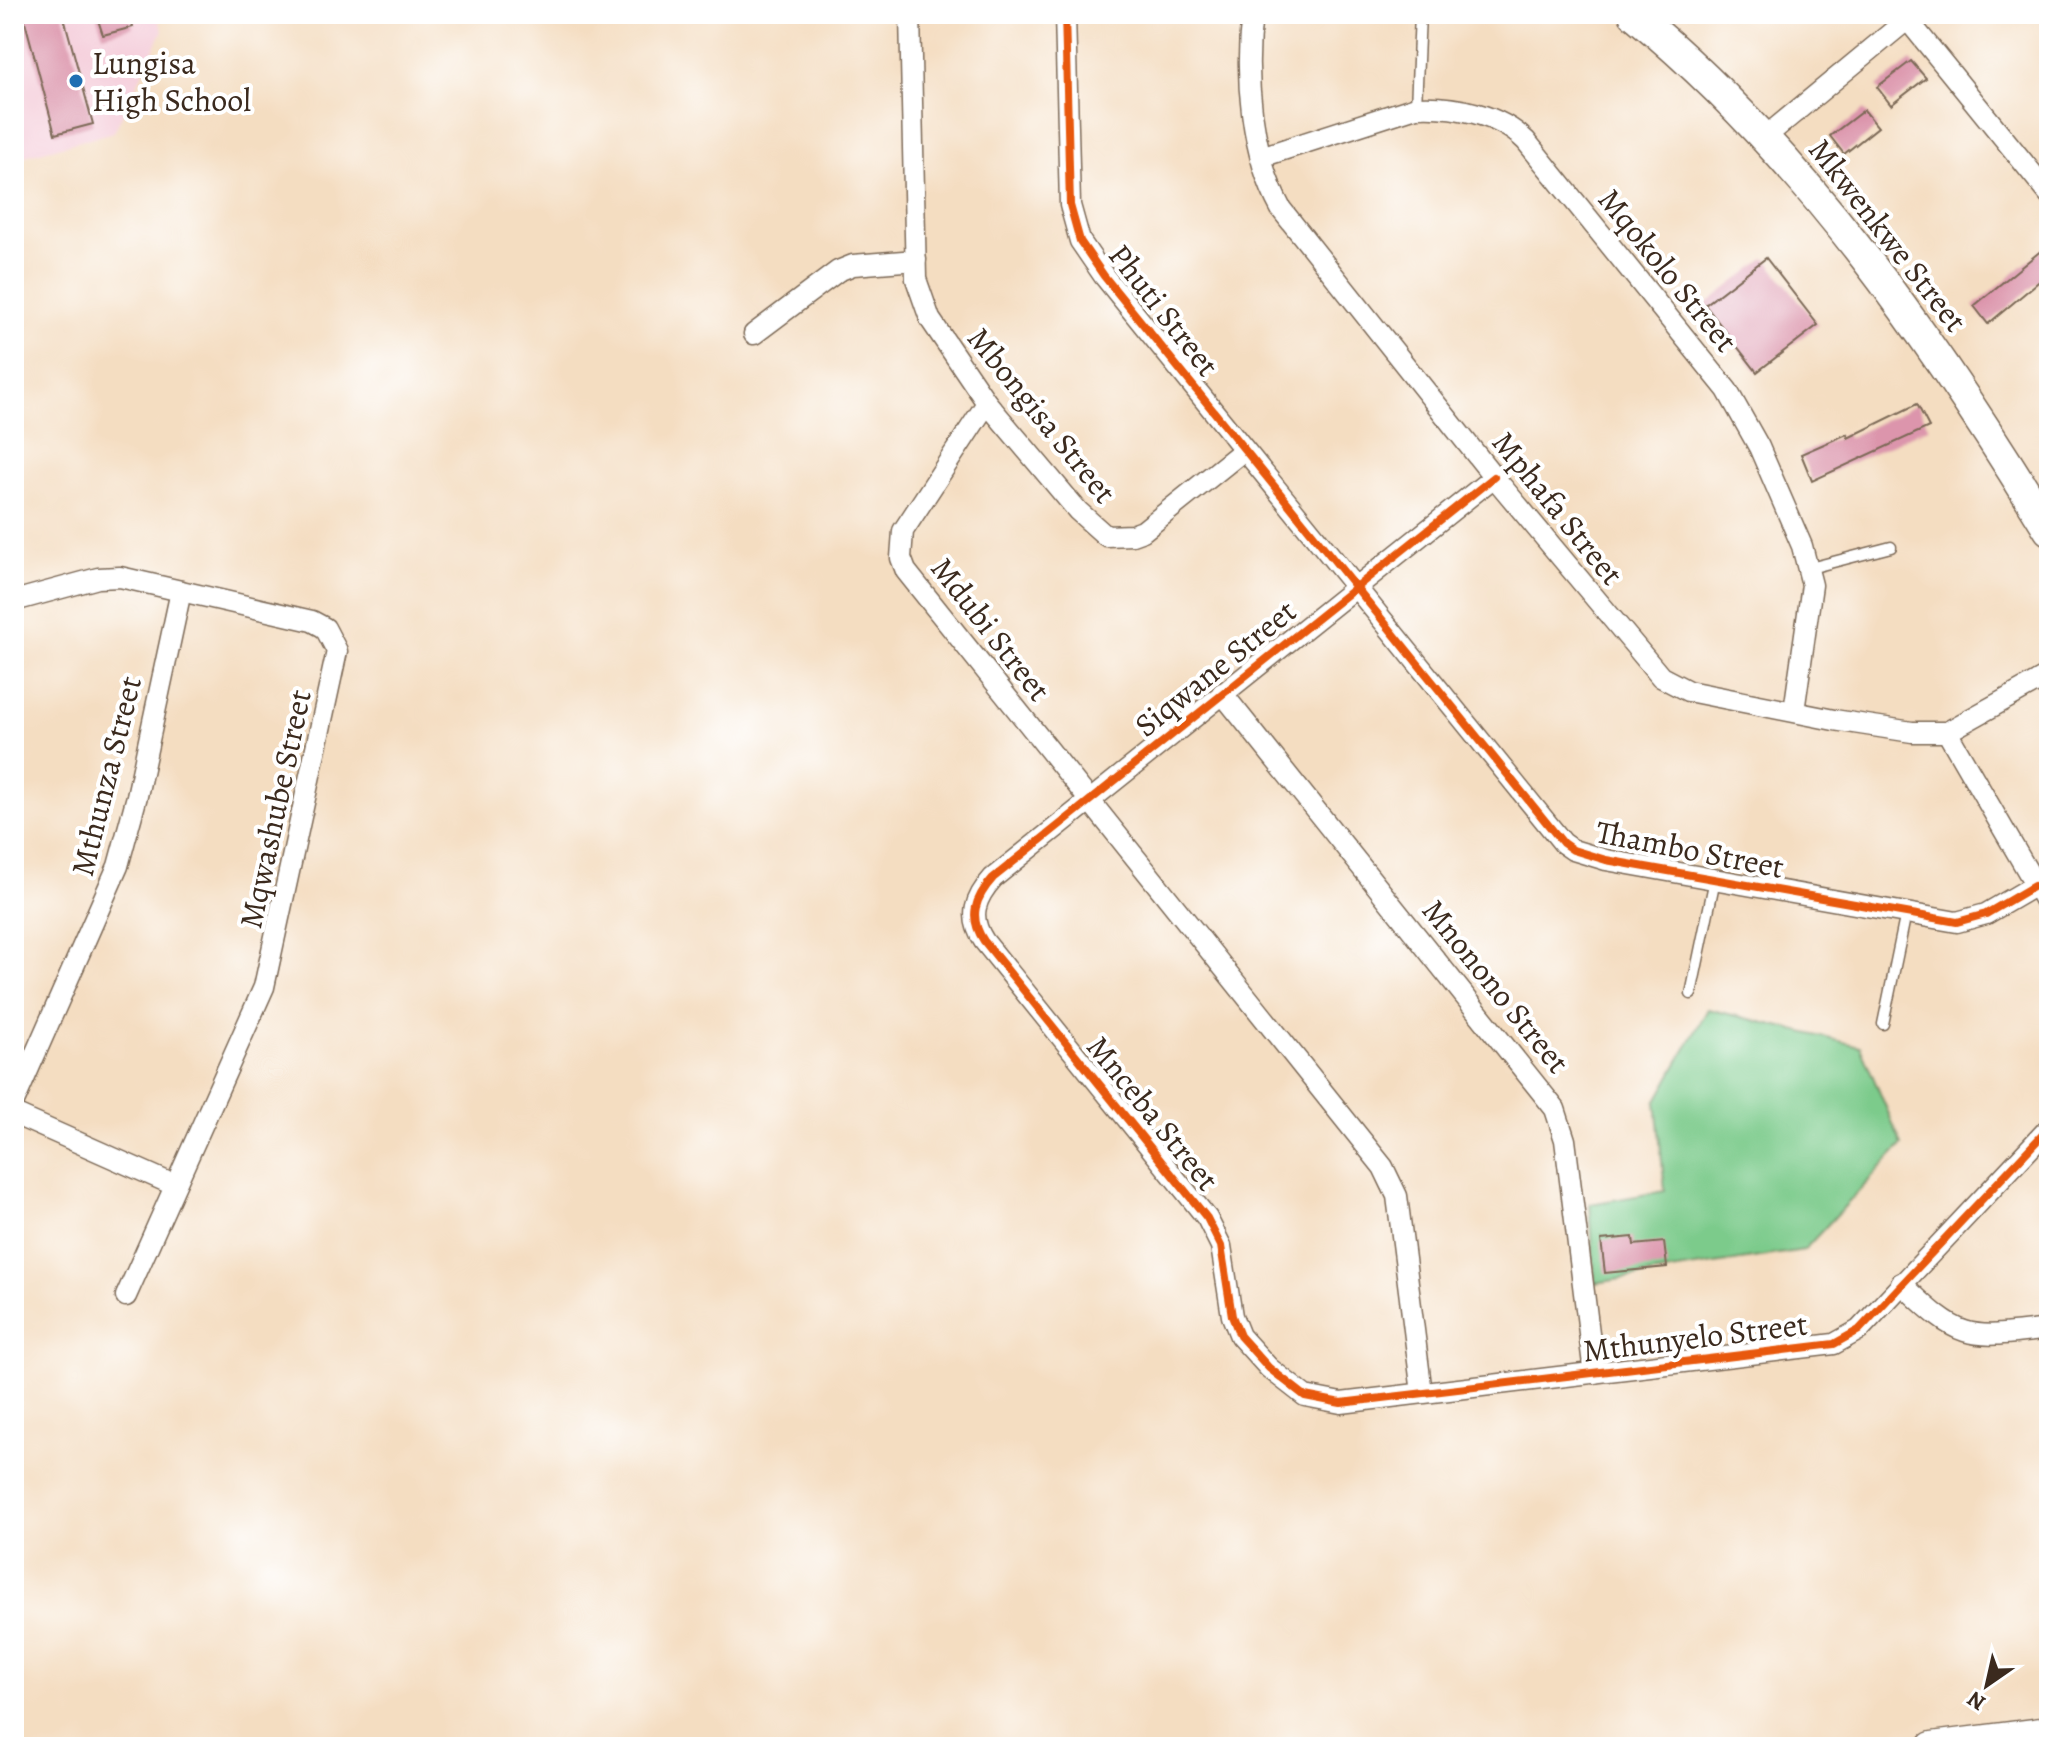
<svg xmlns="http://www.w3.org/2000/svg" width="2063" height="1761" font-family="Alegreya,serif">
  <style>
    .built { fill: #f5cfdb }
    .green { fill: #7ccb8b; stroke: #5c7a54; stroke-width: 2 }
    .building { fill: #dc95ac }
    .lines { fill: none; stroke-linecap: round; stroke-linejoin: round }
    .lane-casing { stroke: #7c6957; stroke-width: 13 }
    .street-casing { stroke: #7c6957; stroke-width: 23 }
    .secondary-casing { stroke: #7c6957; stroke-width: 33 }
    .lane { stroke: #fff; stroke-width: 10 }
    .street { stroke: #fff; stroke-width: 20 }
    .secondary { stroke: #fff; stroke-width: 30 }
    .cycleway-casing { stroke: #fff; stroke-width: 13 }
    .cycleway { stroke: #e8590c; stroke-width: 8 }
    .poi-dot { fill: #1f6fb2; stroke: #fff; stroke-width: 3 }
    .labels { text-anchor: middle; stroke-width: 8; stroke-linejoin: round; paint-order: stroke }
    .poi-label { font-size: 32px; fill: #3b2a1e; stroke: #fff; text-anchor: start }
    .street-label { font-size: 32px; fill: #3b2a1e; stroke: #fff }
  </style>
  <rect width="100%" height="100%" fill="#fff"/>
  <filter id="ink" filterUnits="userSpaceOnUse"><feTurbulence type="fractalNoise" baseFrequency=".0125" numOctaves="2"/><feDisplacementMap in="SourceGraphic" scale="16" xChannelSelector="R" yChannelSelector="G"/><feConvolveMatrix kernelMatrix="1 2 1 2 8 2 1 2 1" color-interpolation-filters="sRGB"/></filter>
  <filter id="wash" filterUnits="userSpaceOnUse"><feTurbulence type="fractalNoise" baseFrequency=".006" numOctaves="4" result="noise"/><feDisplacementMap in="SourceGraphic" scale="32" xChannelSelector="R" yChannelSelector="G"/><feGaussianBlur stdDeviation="1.8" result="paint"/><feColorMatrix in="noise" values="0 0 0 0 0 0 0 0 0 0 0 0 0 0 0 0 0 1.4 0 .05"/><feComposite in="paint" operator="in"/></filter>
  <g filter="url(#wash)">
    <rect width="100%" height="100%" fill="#f4ddc1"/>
    <!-- built -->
    <polygon class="built" points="14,14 156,14 163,30 114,132 14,159"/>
    <!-- green -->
    <polygon class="green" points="1708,1009 1860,1046 1902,1145 1804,1250 1595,1283 1590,1204 1665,1191 1656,1102"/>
    <g id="blocks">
      <!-- building -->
      <g class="building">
        <polygon points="23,14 63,14 93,124 55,134"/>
        <polygon points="96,14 129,14 133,27 103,35"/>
        <polygon points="1911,61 1926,78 1891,105 1877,87"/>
        <polygon points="1864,110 1878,127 1844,154 1830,136"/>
        <polygon points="2049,244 2049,273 1988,324 1974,306"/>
        <polygon points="1766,258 1818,325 1757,372 1705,305"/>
        <polygon points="1917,404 1929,427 1812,481 1801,454 1847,434 1848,438"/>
        <polygon points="1633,1237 1634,1245 1664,1242 1667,1267 1605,1273 1601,1240"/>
      </g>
    </g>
  </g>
  <g filter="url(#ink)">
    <use href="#blocks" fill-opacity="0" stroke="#7c6957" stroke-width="2"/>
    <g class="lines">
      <defs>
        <g id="lane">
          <polyline points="1416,107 1420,14"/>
          <polyline points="1810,568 1891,547"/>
          <polyline points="1691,994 1715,879"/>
          <polyline points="1883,1024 1906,913"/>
        </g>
        <g id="street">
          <polyline points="910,14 916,279 930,319 987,403 1078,511 1106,536 1132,535 1143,531 1244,450"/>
          <polyline points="1065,14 1070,205 1080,241 1104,276 1563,843 1573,850 1606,860 1957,922 1986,914 2034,886"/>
          <path d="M1252,14c-8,62 -1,140 29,195l213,268 167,200 27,14 146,29 78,12h35l102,-57"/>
          <polyline points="1907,19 2049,194"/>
          <polyline points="1765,137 1914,14"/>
          <path d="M1261,157l155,-50c37,-2 83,7 110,34l201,249 32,57 43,99 10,39 -18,126"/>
          <polyline points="754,334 838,271 853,265 916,260"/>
          <polyline points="987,403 903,531 901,558 906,571 1383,1167 1397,1196 1422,1393"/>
          <path d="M1494,477l-501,401c-18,20 -25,39 -9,63l223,277 14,28 11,70 8,20 29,32 36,28 36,7 493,-59 25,-14 190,-202"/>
          <polyline points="14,601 98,578 120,577 312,621 325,628 337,651 264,987 126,1296"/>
          <polyline points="1222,693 1555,1109 1565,1140 1594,1373"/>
          <polyline points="1947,732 2049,908"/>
          <polyline points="14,1102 118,866 137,796 181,591"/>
          <polyline points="14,1114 174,1185"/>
          <path d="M1901,1283c61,59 66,56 148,46"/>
        </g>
        <g id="secondary">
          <path d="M1634,14c171,141 300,328 415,516"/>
          <polyline points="1932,1747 2049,1732"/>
        </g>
      </defs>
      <!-- lane casing -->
      <use href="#lane" class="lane-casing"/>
      <!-- street casing -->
      <use href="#street" class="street-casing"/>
      <!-- secondary casing -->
      <use href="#secondary" class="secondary-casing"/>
      <!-- lane -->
      <use href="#lane" class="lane"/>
      <!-- street -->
      <use href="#street" class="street"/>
      <!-- secondary -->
      <use href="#secondary" class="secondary"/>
      <defs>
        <g id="cycleway">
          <polyline points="1065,14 1070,205 1080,241 1104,276 1563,843 1573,850 1606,860 1957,922 1986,914 2034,886"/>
          <path d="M1494,477l-501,401c-18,20 -25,39 -9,63l223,277 14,28 11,70 8,20 29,32 36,28 36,7 493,-59 25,-14 190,-202"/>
        </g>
      </defs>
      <!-- cycleway casing -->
      <use href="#cycleway" class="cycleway-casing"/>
      <!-- cycleway -->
      <use href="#cycleway" class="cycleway"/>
    </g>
  </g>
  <!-- markers -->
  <circle class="poi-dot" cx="76" cy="81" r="8"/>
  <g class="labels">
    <!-- poi labels -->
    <g class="poi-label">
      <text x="92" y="74">Lungisa<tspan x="92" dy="37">High School</tspan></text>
    </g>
    <!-- street labels -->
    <g class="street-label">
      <text transform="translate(1888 235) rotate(52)" y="11">Mkwenkwe Street</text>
      <text transform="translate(1668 270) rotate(51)" y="11">Mqokolo Street</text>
      <text transform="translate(1164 310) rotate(52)" y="11">Phuti Street</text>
      <text transform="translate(1042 415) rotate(51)" y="11">Mbongisa Street</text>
      <text transform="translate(1558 508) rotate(51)" y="11">Mphafa Street</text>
      <text transform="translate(991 629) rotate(52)" y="11">Mdubi Street</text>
      <text transform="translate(1215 668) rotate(-39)" y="11">Siqwane Street</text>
      <text transform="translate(106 776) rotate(-76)" y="11">Mthunza Street</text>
      <text transform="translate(275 809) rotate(-78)" y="11">Mqwashube Street</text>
      <text transform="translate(1690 849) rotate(11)" y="11">Thambo Street</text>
      <text transform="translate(1496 986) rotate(51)" y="11">Mnonono Street</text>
      <text transform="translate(1153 1113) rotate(51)" y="11">Mnceba Street</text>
      <text transform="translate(1695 1337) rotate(-7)" y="11">Mthunyelo Street</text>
    </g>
  </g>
  <!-- margin -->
  <rect width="2063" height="1761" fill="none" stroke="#fff" stroke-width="48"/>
  <!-- north arrow -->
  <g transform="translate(1987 1685) rotate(214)" stroke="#ffffff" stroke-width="6" paint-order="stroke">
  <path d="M0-6L14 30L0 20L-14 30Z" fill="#3b2a1e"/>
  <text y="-12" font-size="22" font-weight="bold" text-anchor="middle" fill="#3b2a1e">N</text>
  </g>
</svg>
